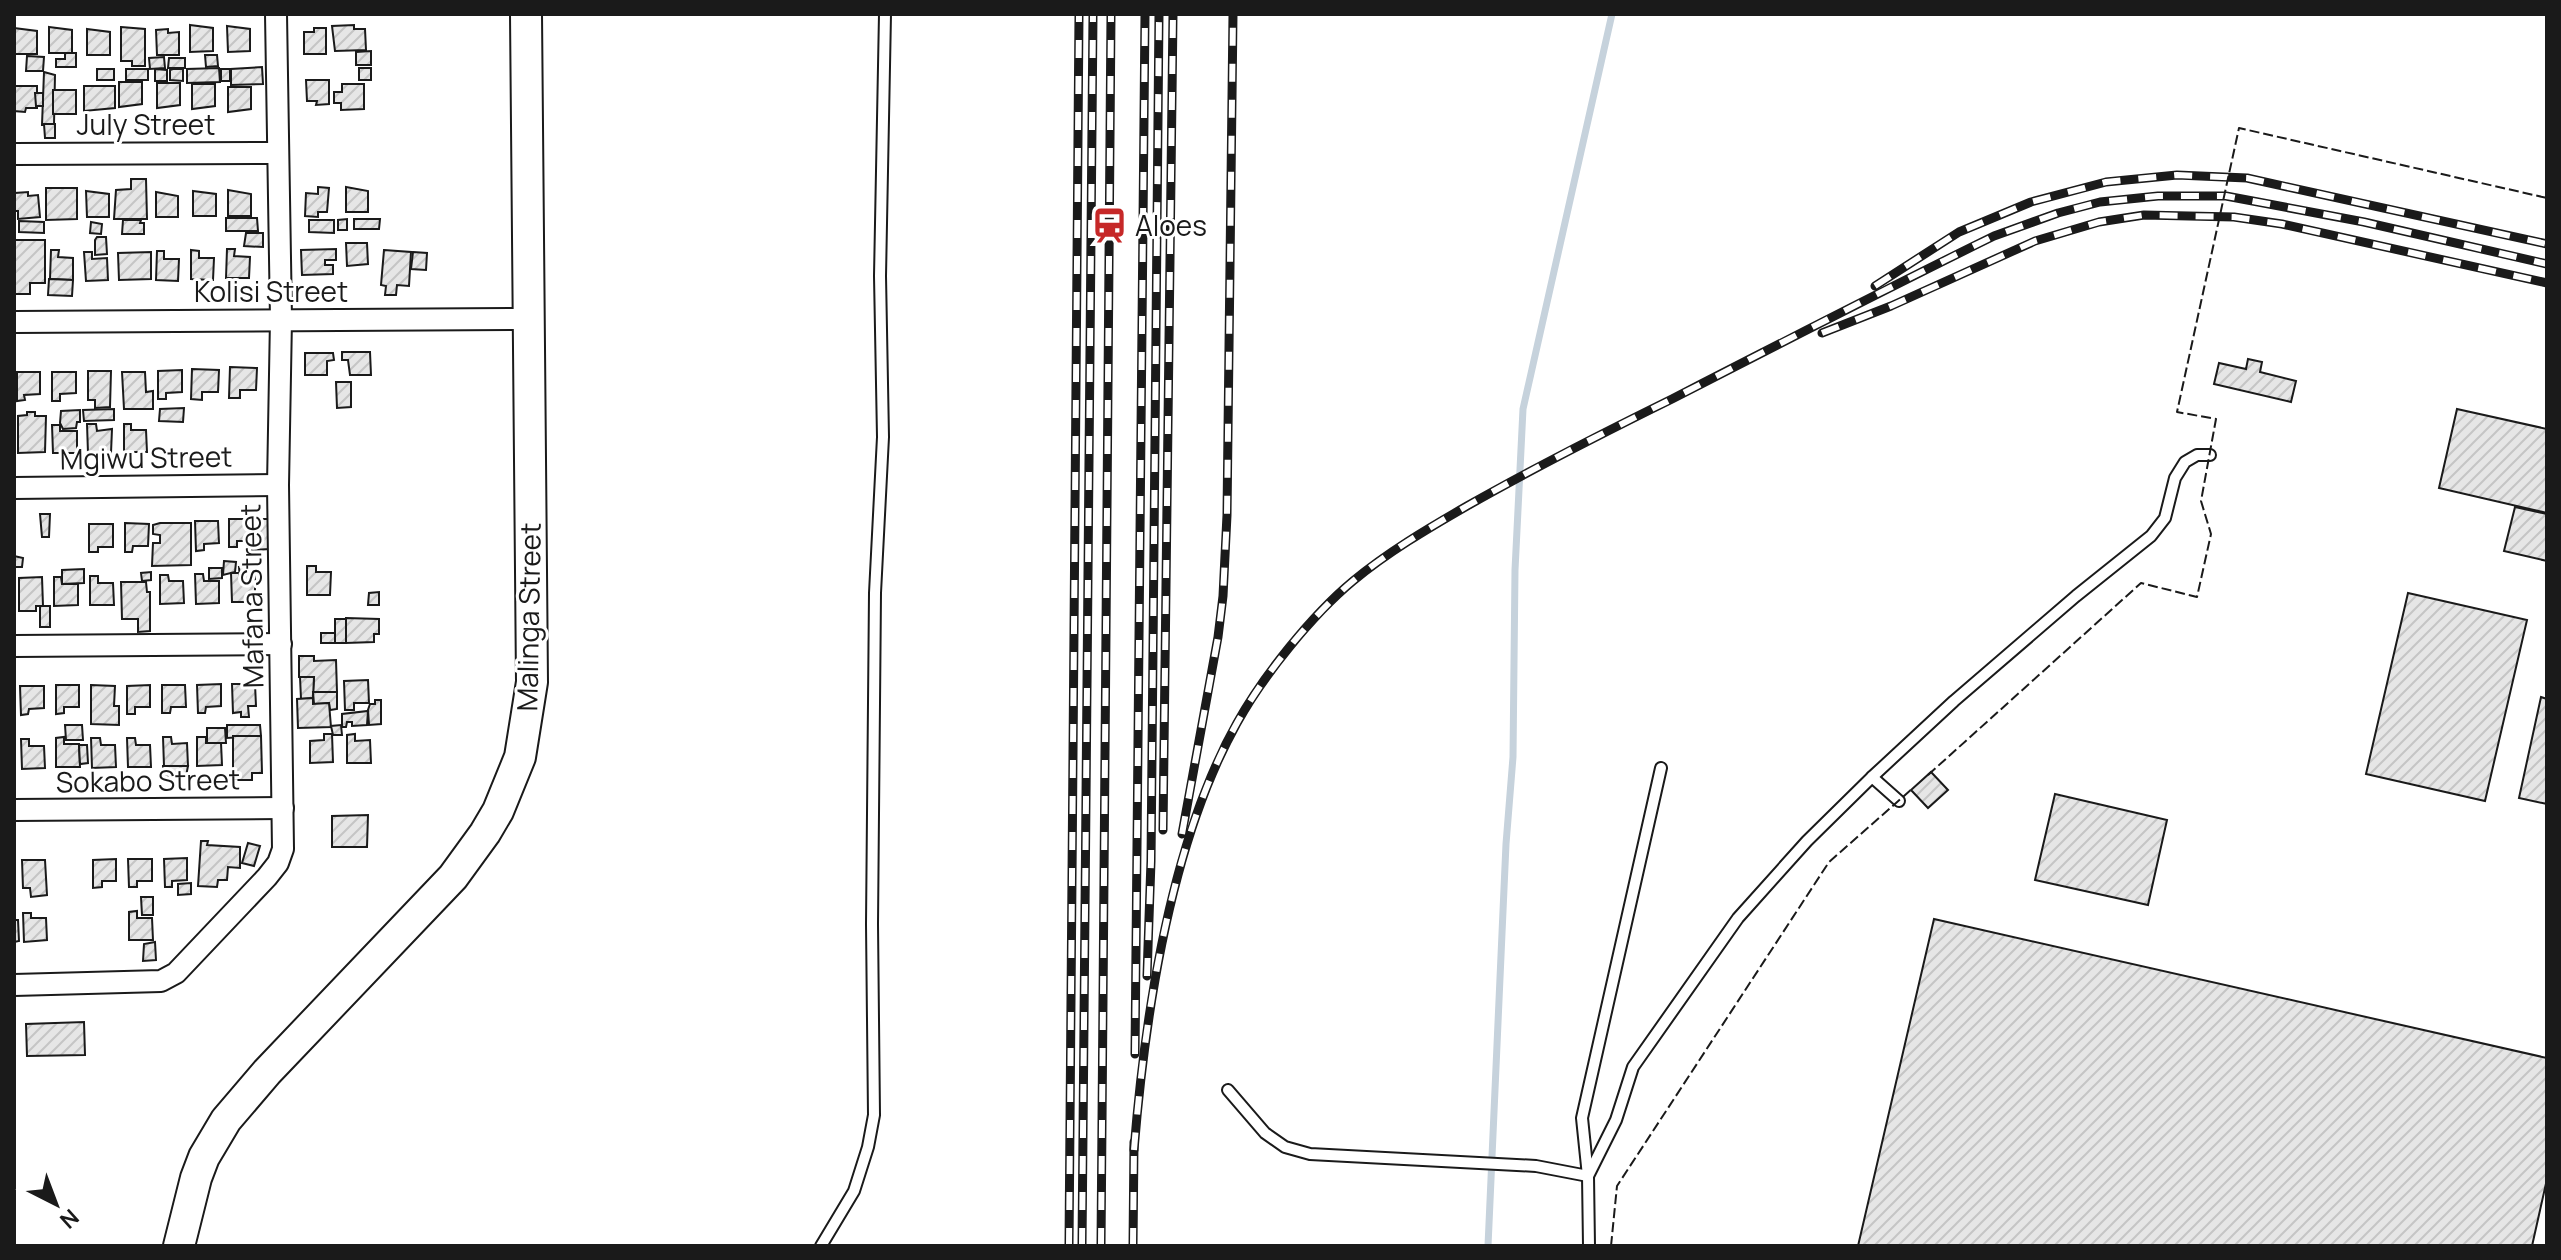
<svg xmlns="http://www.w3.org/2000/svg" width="2561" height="1260" font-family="Manrope,sans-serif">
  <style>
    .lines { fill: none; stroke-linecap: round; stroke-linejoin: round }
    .stream { stroke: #c6d2dc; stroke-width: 7 }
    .building { fill: url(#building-hatch); stroke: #1a1a1a; stroke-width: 2 }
    .lane-casing { stroke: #1a1a1a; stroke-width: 14 }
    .street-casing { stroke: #1a1a1a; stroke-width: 24 }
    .secondary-casing { stroke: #1a1a1a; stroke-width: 34 }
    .lane { stroke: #fff; stroke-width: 10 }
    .street { stroke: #fff; stroke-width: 20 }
    .secondary { stroke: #fff; stroke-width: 30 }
    .rail-casing { stroke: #1a1a1a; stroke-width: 9 }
    .rail { stroke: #fff; stroke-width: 6; stroke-dasharray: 18; stroke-linecap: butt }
    .fence { stroke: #1a1a1a; stroke-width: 2; stroke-dasharray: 10 4; stroke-linecap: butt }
    .labels { text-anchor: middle; stroke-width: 6; stroke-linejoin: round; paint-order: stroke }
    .street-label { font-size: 28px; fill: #1a1a1a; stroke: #fff }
    .poi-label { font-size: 28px; fill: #1a1a1a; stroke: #fff; text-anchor: start }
  </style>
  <defs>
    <pattern id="building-hatch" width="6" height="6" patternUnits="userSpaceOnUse" patternTransform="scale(2)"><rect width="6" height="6" fill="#e6e6e6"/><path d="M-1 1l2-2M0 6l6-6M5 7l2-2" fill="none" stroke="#c5c5c5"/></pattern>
  </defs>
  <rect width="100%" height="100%" fill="#fff"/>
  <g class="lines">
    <!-- stream -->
    <polyline class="stream" points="1488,1246 1506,844 1513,757 1515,570 1523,409 1612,14"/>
  </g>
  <!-- building -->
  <g class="building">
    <polygon points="190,25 213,28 213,51 190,52"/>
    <polygon points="354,25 354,29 365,29 366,50 335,51 332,26"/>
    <polygon points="227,26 250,29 250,51 228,52"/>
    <polygon points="49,27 72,30 72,53 49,53"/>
    <polygon points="121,27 145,29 145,66 132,66 132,61 121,61"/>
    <polygon points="14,28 37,31 37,54 14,54"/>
    <polygon points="314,28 326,28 326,54 304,54 304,32 314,32"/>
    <polygon points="87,29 110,32 110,55 87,55"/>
    <polygon points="168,29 168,33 179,32 179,55 157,55 156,30"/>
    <polygon points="371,51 371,65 356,65 356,52"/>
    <polygon points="65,53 76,53 76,67 56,67 56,59 65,59"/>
    <polygon points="205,55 217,55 218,66 206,67"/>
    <polygon points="27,56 44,57 43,71 26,71"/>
    <polygon points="164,57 165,68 150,69 149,58"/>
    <polygon points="169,58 185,58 185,68 168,68"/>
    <polygon points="262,67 263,84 231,85 231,69"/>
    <polygon points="219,68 220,82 187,83 187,69"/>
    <rect x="359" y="68" width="12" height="12"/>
    <rect x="97" y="69" width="17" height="11"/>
    <rect x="126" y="69" width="22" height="11"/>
    <polygon points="155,69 167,70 167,81 155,81"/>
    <polygon points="173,69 183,69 183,81 170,80 170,70"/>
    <rect x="221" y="69" width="9" height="12"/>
    <polygon points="44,72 55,75 54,125 42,125"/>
    <polygon points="306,80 329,80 329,104 316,105 317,101 307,101"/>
    <polygon points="119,82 142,82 142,104 119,107"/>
    <polygon points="157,83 180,83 180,105 157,108"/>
    <polygon points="192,84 215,84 215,106 192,109"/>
    <polygon points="342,84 364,84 364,109 341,110 341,103 334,103 334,92 342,92"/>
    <polygon points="14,86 37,86 37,108 26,108 25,112 14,111"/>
    <polygon points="84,86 115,86 115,108 84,111"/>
    <polygon points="228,87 251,87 251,109 228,112"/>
    <rect x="53" y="90" width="23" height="24"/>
    <polygon points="35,93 43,93 43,106 36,106"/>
    <polygon points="44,124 55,124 55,138 45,138"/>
    <polygon points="131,179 146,179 147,219 114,219 116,190 131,189"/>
    <polygon points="318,187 329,188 327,212 318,212 318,217 305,216 306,193 318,194"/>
    <polygon points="346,187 368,191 368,212 346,212"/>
    <polygon points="46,188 77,188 77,219 46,220"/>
    <polygon points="228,190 251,194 251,216 228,216"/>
    <polygon points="86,191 109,194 109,217 87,217"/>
    <polygon points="193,191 216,194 216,216 193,216"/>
    <polygon points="28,192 28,196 38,195 40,217 18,219 18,211 14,211 15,193"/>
    <polygon points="156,192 178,196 178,217 156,217"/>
    <polygon points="226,218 257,218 258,231 226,231"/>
    <polygon points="347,219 347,230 338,230 338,220"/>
    <polygon points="354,219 380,219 379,229 354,229"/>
    <polygon points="123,220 141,220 140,223 144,223 144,234 122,234"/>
    <polygon points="309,220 334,220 334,233 309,232"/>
    <polygon points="19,221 44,222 44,233 19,232"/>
    <polygon points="91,222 102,224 101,234 90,233"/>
    <polygon points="246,233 263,233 263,247 244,246"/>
    <polygon points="97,237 106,237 107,254 95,255 95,240"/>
    <polygon points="14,240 45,240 45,283 30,283 30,294 14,294"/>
    <polygon points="346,243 367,243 368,264 347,266"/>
    <polygon points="227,249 235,249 234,256 250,257 249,278 226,278"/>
    <polygon points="336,249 336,260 325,260 325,265 333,265 333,274 302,275 301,250"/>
    <polygon points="51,250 59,250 58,257 73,258 73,280 50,279"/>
    <polygon points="191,250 199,251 199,258 214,258 213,280 191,279"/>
    <polygon points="384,250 411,252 409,286 397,285 396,295 385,295 386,286 381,285"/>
    <polygon points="157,251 164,251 164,259 179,259 178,281 156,280"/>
    <polygon points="84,252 92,252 92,259 107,258 108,280 86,281"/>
    <polygon points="151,252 151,279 119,280 118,253"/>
    <polygon points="413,252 427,253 426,270 411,269"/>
    <polygon points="49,279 73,280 72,296 48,295"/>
    <polygon points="342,352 370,352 371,375 350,375 348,360 342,360"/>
    <polygon points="305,353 333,353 334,360 327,361 327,375 305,375"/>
    <polygon points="2248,359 2262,362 2260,372 2296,381 2291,402 2214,384 2219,363 2246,369"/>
    <polygon points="230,367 257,368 256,390 240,390 240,398 229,398"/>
    <polygon points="192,369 219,370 218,392 202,392 202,400 191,399"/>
    <polygon points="182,370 182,392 166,393 166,399 158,399 158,371"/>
    <polygon points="88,371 111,371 110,407 95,408 95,400 88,400"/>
    <polygon points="17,372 40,372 40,394 24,395 25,400 17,401"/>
    <polygon points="52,372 76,372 76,393 60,394 60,401 52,401"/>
    <polygon points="122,372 145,372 146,392 153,391 153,409 124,409"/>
    <polygon points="336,382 351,382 351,407 337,408"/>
    <polygon points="184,408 183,422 159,421 160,409"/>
    <polygon points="114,409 114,420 84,421 83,410"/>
    <polygon points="2457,409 2547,429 2547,513 2439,488"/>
    <polygon points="80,410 80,422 77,422 76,428 63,429 60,423 61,411"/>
    <polygon points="27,412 35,412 35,416 46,416 45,452 18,453 18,416 27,415"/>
    <polygon points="87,424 96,424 97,431 112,429 111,453 88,453"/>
    <polygon points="124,424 131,424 131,430 146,430 147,452 124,452"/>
    <polygon points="52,425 60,425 60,431 77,431 77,453 53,453"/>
    <polygon points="2515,507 2547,514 2547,561 2504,551"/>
    <polygon points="40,514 50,514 49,537 42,537"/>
    <polygon points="229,519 252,519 253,541 237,541 237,547 229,547"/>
    <polygon points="252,519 269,519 269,549 252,550"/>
    <polygon points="195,521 218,521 219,543 204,544 204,550 196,551"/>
    <polygon points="125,523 149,524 148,546 133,546 132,552 125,552"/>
    <polygon points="160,523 191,523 191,565 152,566 153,543 160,543 160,535 153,534 153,525"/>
    <polygon points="89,524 113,524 113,547 98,547 98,552 89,552"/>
    <polygon points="14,556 23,558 22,567 14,567"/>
    <polygon points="224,561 236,562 235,572 223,575"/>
    <polygon points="254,566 255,580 240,580 239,567"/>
    <polygon points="307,566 316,566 316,572 331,572 330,595 307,595"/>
    <polygon points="209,568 222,568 222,578 209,579"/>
    <polygon points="84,569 84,583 62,584 62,570"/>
    <polygon points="151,572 151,580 142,581 141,573"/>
    <polygon points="231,573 239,573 240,580 255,580 255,602 232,602"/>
    <polygon points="195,574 203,574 204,581 219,581 219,603 196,604"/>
    <polygon points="160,575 168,575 169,581 183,581 184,603 160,604"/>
    <polygon points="90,576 98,576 98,583 113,583 114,605 90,605"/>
    <polygon points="42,577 43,606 36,606 36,611 19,611 19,578"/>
    <polygon points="54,577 61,577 62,584 78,584 78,605 54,606"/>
    <polygon points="121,582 146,582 147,592 150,592 150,631 138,632 138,619 122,619"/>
    <polygon points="379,592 379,605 368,605 369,593"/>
    <polygon points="2408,593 2527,620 2485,801 2366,774"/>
    <rect x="40" y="606" width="10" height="21"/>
    <polygon points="346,618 379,619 379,634 374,634 374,642 346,643"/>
    <rect x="335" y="619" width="11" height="24"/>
    <rect x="321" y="633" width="14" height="10"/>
    <polygon points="299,656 314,656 314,661 336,660 337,692 313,692 314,677 299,677"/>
    <polygon points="300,677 314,677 313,698 301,699"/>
    <polygon points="368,680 369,703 354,703 354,710 345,710 344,681"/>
    <polygon points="221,684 221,706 206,707 205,713 198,713 197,685"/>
    <polygon points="232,684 255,684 256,706 248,706 249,717 241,717 241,712 233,713"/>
    <polygon points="56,685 79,685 79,707 64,707 64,713 56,714"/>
    <polygon points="91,685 115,686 114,706 119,706 119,725 91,724"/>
    <polygon points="150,685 150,707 135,707 135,714 127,714 127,686"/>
    <polygon points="162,685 185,685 186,707 171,707 170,713 162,713"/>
    <polygon points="20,686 44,686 44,708 29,709 28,714 21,715"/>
    <polygon points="313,692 337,692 337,709 330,710 329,703 314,704"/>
    <polygon points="2541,697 2547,699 2547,804 2519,798"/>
    <polygon points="313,698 313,704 329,703 331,727 298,728 297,699"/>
    <polygon points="375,700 381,700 381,724 369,725 368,710 370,704 375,704"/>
    <polygon points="368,711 367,725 352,726 352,722 347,722 346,727 342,727 342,714"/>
    <polygon points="65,725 82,725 83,740 66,740"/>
    <polygon points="227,725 260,725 261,736 227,738"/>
    <polygon points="341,725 342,735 333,735 331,726"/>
    <polygon points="207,728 225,728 226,743 207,743"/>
    <polygon points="324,734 332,734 333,762 310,763 310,741 324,740"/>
    <polygon points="355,734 355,741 370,740 371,763 347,763 347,735"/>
    <polygon points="233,736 261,736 262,773 252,773 252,780 233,780"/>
    <polygon points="64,737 64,744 79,744 80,767 56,767 56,738"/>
    <polygon points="163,737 171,737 172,744 187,743 188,766 164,766"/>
    <polygon points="197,737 206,737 206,743 221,743 222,765 197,766"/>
    <polygon points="91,738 100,738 101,745 115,745 116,767 92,768"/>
    <polygon points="127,738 135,738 136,745 150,745 151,767 128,767"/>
    <polygon points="21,739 29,739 29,746 44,746 45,768 22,769"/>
    <polygon points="79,745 87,745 88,763 80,764"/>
    <polygon points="163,766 188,766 186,776 163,777"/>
    <polygon points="1931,772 1948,790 1928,808 1911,790"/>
    <polygon points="2055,794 2167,820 2148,905 2035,880"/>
    <polygon points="368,815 367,847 332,847 332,816"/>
    <polygon points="201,841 208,841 207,845 240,847 240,868 228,867 227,880 218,880 217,887 198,886"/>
    <polygon points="248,843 260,846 254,866 242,863"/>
    <polygon points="187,858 187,880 172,881 172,887 165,887 164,859"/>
    <polygon points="116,859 116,881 102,881 102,887 93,888 93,860"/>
    <polygon points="128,859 152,859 152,881 137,881 137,887 129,887"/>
    <polygon points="22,860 45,860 47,895 31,897 30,888 23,888"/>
    <polygon points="191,883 191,894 178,895 178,884"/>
    <polygon points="141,897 153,897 153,915 142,915"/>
    <polygon points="137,911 137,918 152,918 153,940 129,940 129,912"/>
    <polygon points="23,913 31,913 31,918 46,918 47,940 24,942"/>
    <polygon points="1934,919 2547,1058 2547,1179 2532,1246 1858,1246"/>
    <polygon points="14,920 18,920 19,941 14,942"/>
    <polygon points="155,942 156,960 143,961 144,944"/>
    <polygon points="84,1022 85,1055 27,1056 26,1024"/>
  </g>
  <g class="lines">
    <defs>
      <g id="lane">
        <polyline points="1872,777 1899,801"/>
        <polyline points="1228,1090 1265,1133 1285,1147 1310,1154 1536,1166 1588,1176 1582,1118 1661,768"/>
        <polyline points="821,1246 854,1191 868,1147 874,1115 872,924 875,593 883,437 880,276 885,14"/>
        <polyline points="1589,1246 1588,1176 1616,1120 1633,1067 1738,918 1807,841 1872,777 1954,701 2076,596 2151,536 2165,518 2175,478 2185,462 2197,455 2210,455"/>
      </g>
      <g id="street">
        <polyline points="14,154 278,153"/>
        <polyline points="14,322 529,319"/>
        <polyline points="14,488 278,485"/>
        <polyline points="14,646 281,644"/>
        <polyline points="14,810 283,808"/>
        <polyline points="14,985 161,981 176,973 267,877 278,863 283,849 278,485 281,319 276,14"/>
      </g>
      <polyline id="secondary" points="179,1246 196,1178 204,1157 226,1120 267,1072 453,877 485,833 498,811 520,757 532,682 526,14"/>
    </defs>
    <!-- lane casing -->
    <use href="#lane" class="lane-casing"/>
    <!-- street casing -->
    <use href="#street" class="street-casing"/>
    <!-- secondary casing -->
    <use href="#secondary" class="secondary-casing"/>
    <!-- lane -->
    <use href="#lane" class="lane"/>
    <!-- street -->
    <use href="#street" class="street"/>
    <!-- secondary -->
    <use href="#secondary" class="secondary"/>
    <defs>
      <g id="rail">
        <polyline points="1875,286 1959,232 2031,202 2106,182 2177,175 2247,178 2547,244"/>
        <polyline points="1822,333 1891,306 2035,241 2099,222 2144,215 2234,217 2282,224 2547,283"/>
        <polyline points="1163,830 1173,14"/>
        <polyline points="1182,834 1218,637 1223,596 1227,515 1233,14"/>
        <polyline points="1147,976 1151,861 1159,14"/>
        <polyline points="1135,1054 1145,14"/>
        <path d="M1134,1150c11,-136 36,-307 103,-427 26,-47 75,-108 116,-142 35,-29 74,-52 114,-75 67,-38 136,-73 205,-107 107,-55 214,-110 322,-163l64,-23 42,-11 58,-6h68l138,26 183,42"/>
        <polyline points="1069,1246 1079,14"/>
        <polyline points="1082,1246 1093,14"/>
        <polyline points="1101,1246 1111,14"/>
        <polyline points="1133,1246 1134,1142"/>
      </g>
    </defs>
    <!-- rail casing -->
    <use href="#rail" class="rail-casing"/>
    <!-- rail -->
    <use href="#rail" class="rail"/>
    <!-- fence -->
    <g class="fence">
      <polyline points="1928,775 2141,583 2197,597 2211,534 2201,501 2216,419 2177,412 2239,128 2547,198"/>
      <polyline points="1611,1246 1617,1186 1829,862 1913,788"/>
    </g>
  </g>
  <!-- icons -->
  <defs>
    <symbol id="station-bare" viewBox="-9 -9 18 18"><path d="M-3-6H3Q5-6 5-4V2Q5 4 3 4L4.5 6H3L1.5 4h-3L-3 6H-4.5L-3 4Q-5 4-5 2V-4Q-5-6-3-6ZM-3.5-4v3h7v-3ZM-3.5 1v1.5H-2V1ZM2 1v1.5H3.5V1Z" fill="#c62828" stroke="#fff" stroke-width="2.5" paint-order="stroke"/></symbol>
  </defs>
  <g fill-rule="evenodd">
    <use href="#station-bare" x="1084" y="200" width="51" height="51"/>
  </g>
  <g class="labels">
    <!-- street labels -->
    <g class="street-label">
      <text x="146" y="135">July Street</text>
      <text x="271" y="302">Kolisi Street</text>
      <text transform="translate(146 458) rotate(-1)" y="10">Mgiwu Street</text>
      <text transform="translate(252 596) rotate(-91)" y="10">Mafana Street</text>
      <text transform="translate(529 617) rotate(-89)" y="10">Malinga Street</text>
      <text transform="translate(148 781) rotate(-1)" y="10">Sokabo Street</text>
    </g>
    <!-- poi labels -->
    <g class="poi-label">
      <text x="1135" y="236">Aloes</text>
    </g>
  </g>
  <!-- border -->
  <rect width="2561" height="1260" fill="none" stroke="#1a1a1a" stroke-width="32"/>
  <!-- north arrow -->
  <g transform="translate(56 1204) rotate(138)" stroke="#ffffff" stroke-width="6" paint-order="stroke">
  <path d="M0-6L14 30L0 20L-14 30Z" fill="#1a1a1a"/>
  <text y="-12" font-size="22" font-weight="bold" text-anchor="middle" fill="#1a1a1a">N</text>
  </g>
</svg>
